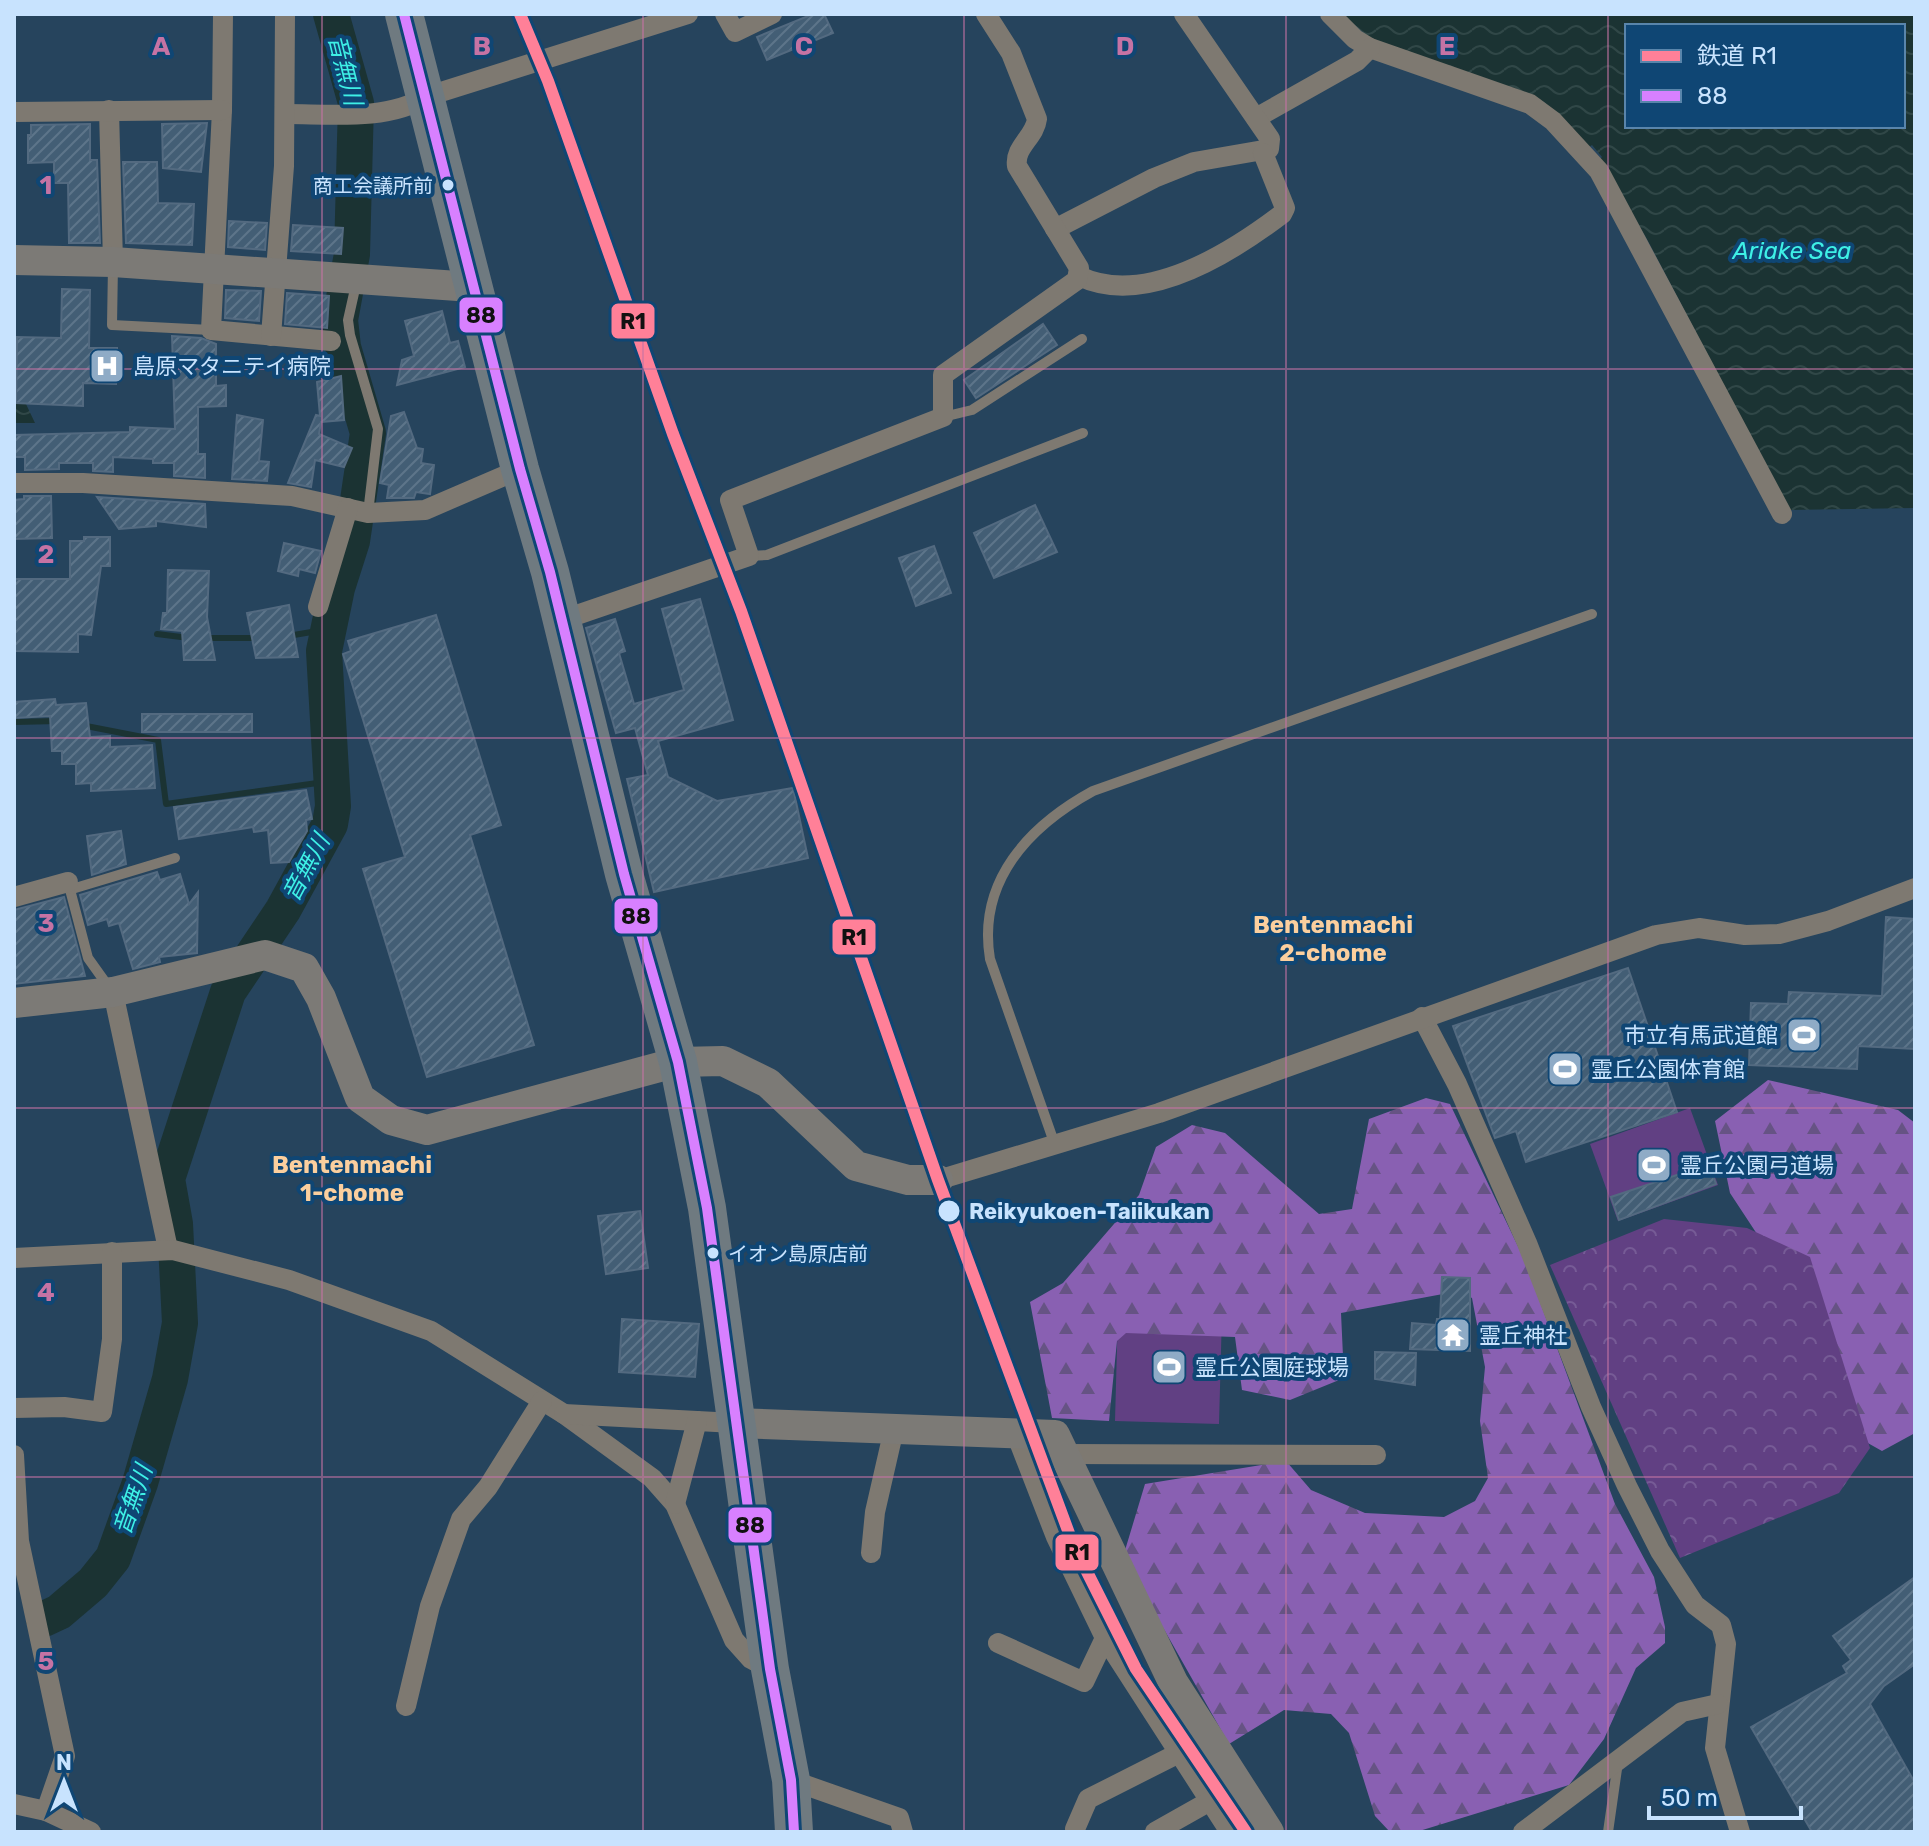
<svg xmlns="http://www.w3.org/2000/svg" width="1929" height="1846" font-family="Rubik,'Noto Sans JP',sans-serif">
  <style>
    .grass { fill: #614083 }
    .forest { fill: url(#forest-firs) }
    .park { fill: url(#park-crowns) }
    .water { fill: url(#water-waves); fill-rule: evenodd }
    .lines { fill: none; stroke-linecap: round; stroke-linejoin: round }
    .stream { stroke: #1b3333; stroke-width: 6 }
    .river { stroke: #1b3333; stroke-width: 36 }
    .building { fill: url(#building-hatch); stroke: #536a80; stroke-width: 2 }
    .lane { stroke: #7e7971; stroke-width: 10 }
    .street { stroke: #7e7971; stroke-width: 20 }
    .secondary { stroke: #7c7a76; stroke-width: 30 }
    .highway { stroke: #6f7a80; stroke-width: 38 }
    .bus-1-casing { stroke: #0f4674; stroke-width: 16 }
    .bus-1 { stroke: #d880ff; stroke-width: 10 }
    .rail-1-casing { stroke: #0f4674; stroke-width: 18 }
    .rail-1 { stroke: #ff8098; stroke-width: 12 }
    .grid { fill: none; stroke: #c573a4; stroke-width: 2; stroke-opacity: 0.55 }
    .bus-dot { fill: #c8e3fe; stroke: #0f4674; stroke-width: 3 }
    .labels { text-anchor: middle; stroke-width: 8; stroke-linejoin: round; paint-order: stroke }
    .bus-label { font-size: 20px; fill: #c8e3fe; stroke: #0f4674; text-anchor: end }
    .poi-label { font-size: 22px; fill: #c8e3fe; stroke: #0f4674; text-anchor: start }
    .stop-label { font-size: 22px; font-weight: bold; fill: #c8e3fe; stroke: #0f4674; text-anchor: start }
    .water-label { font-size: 24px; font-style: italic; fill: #3ef0e6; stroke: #0f4674 }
    .neighbourhood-label { font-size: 24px; font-weight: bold; fill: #fbcf9e; stroke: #0f4674 }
    .grid-label { font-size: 26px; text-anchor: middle; font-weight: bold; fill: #c573a4; stroke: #0f4674; stroke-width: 8; stroke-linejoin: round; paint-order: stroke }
    .line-badge { stroke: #0f4674; stroke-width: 3 }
    .pale-badge-label { font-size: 22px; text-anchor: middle; font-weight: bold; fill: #111 }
  </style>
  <defs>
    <pattern id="forest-firs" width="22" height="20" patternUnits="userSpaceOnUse" patternTransform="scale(2)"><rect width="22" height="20" fill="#8960b2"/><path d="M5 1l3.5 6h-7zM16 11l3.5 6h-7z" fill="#665384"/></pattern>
    <pattern id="park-crowns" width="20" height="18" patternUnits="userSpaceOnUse" patternTransform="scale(2)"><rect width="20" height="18" fill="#614083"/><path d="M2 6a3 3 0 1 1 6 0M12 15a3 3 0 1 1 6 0" fill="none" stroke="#765b96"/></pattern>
    <pattern id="water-waves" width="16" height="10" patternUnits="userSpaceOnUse" patternTransform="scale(2)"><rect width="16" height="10" fill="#1b3333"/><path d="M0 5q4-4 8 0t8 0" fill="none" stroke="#304747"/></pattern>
    <pattern id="building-hatch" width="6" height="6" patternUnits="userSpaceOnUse" patternTransform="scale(2)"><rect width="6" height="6" fill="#435e75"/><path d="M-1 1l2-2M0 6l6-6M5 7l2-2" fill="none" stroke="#5d758a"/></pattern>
  </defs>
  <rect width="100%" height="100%" fill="#26445d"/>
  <!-- grass -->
  <g class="grass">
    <polygon points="1690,1108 1718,1185 1618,1221 1590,1144"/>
    <polygon points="1118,1311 1222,1314 1219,1424 1115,1421"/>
  </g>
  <!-- forest -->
  <g class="forest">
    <polygon points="1768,1080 1898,1110 1915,1123 1915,1433 1882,1451 1850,1433 1784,1275 1730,1193 1715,1121"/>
    <polygon points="1426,1098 1450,1104 1524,1259 1615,1504 1654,1577 1665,1627 1665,1643 1636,1668 1604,1739 1569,1785 1416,1832 1390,1832 1375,1816 1349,1733 1331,1714 1284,1710 1229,1744 1123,1557 1145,1484 1286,1461 1311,1490 1365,1513 1444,1517 1475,1501 1488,1478 1480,1421 1485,1367 1472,1298 1459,1291 1341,1313 1344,1378 1290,1400 1242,1390 1235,1337 1126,1333 1117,1341 1109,1421 1052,1418 1030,1302 1063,1283 1139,1195 1156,1147 1192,1125 1225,1133 1319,1214 1352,1209 1369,1119"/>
  </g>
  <!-- park -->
  <polygon class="park" points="1664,1219 1747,1228 1810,1257 1870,1448 1839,1493 1680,1558 1550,1265"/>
  <!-- water -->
  <g class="water">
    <path d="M1342,14h573v494l-126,2 -141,-269 -48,-82 2,-2 -10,-12 -4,3 -44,-46 -172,-62zM1627,26h276v100h-276z"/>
    <polygon points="14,385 16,403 26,404 35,423 14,423"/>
  </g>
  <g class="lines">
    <!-- stream -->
    <g class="stream">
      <polyline points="157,634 189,638"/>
      <polyline points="288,636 329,629"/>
      <polyline points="204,638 257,638"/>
      <polyline points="14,722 58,721"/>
      <polyline points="81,725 158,740 166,804 332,781"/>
    </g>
    <!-- river -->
    <polyline class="river" points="44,1619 59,1612 93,1583 113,1558 140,1483 170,1379 180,1323 175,1224 167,1179 228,992 283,910 330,824 333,806 324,651 337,588 352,541 368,433 343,347 340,320 352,254 356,103 331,14"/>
  </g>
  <!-- building -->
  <g class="building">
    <polygon points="813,14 824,14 833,33 767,60 757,37"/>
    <polygon points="207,123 201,172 163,168 162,124"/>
    <polygon points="90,124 90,160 97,160 100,243 69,243 68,183 54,183 54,162 28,163 28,135 31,135 31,125"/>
    <polygon points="123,162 157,162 158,203 194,204 192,245 126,243"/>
    <polygon points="229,221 267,223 265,250 228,247"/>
    <polygon points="293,225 343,228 341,254 291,251"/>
    <polygon points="62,289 90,290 89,348 117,348 116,384 83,383 83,406 16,403 17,337 61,338"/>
    <polygon points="226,290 261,291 259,321 225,318"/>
    <polygon points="287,293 329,296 327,328 285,324"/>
    <polygon points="442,311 450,343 458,341 465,367 397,385 402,360 414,356 405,321"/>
    <polygon points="1043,324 1057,345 976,398 964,380"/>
    <polygon points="172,336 201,338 216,344 216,386 226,385 226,406 198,407 198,454 205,454 205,478 174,476 174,463 153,463 153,459 113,457 113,472 93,471 93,463 59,463 59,469 25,470 25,457 14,457 14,435 130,432 130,427 175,429"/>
    <polygon points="341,376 344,420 321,422 319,434 352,448 344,467 315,460 311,487 288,483 316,415 320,416 317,382"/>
    <polygon points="404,412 417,448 423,449 421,463 434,465 430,494 416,492 414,498 387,498 389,485 380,483 391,416"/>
    <polygon points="237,415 263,420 259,461 269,462 267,481 232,479"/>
    <polygon points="24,496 51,496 52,538 14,539 14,500 24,499"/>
    <polygon points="97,497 205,504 206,527 156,521 156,526 119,529"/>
    <polygon points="1035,505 1057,552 994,578 974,533"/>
    <polygon points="84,537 110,537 110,566 101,566 91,635 78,634 78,652 14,651 14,579 70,579 70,541 84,541"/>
    <polygon points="284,543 321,551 315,573 299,569 298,576 278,571"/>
    <polygon points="934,546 951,593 916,606 899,558"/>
    <polygon points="168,570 209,571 207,617 215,660 184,660 182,631 161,629 163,613 167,613"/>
    <polygon points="700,599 733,720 658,741 668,777 717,801 793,788 808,858 654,892 627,779 648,775 635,728 616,733 586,628 615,619 625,651 619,653 634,704 684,690 662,609"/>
    <polygon points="289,605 298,657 256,658 247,613"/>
    <polygon points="436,615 501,825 470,835 534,1045 427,1077 363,869 405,857 343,654 351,651 348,641"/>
    <polygon points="55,699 56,705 86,703 90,737 110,736 110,747 152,745 155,788 91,791 91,783 76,784 76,764 62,764 62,751 52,751 50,716 14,718 14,702"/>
    <rect x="142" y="714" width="110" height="18"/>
    <polygon points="306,790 312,819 306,820 307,831 289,862 271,863 268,830 254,832 253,827 179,839 174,807"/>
    <polygon points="121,831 126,864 92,875 87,836"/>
    <polygon points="157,872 160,880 180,874 189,904 198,892 197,953 159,957 160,962 133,969 119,923 109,926 107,919 88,925 80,895"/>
    <polygon points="64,897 85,976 14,984 14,910"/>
    <polygon points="1886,917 1915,919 1915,1049 1858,1046 1857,1069 1749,1065 1751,1003 1788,1004 1789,992 1882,996"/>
    <polygon points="1628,968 1677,1112 1526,1162 1516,1131 1495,1138 1453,1026"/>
    <polygon points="1707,1160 1716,1184 1619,1220 1611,1197 1689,1171 1687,1167"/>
    <polygon points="640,1211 648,1268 606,1274 598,1216"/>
    <polygon points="1442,1277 1470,1278 1470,1351 1410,1349 1412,1323 1436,1325 1437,1319 1440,1319"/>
    <polygon points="622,1319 699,1324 695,1377 619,1372"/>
    <polygon points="1375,1352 1416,1353 1415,1385 1375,1379"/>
    <polygon points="1915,1577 1915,1664 1884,1686 1870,1704 1915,1783 1915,1832 1812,1832 1751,1727 1847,1673 1843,1666 1851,1660 1833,1636"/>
  </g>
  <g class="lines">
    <!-- lane -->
    <g class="lane">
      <polyline points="113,265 112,325 211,330"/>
      <polyline points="357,280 348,320 350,335 378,429 368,513"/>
      <polyline points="943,417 972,410 1082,339"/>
      <polyline points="749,556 767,555 1083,433"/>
      <polyline points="68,882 88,958 108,986"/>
      <polyline points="72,889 175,858"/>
      <path d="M1055,1145l-65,-186c-13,-78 39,-133 103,-168l499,-177"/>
      <polyline points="1608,1832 1618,1762"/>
    </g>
    <!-- street -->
    <g class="street">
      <polyline points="223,14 222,110 211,330 331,341"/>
      <polyline points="725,14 735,32 772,14"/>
      <polyline points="1330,14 1355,39 1370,48 1530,104 1553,121 1599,171 1782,514"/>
      <polyline points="109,110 113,262"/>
      <polyline points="14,112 222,110"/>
      <path d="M286,114c44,0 102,7 139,-17l263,-83"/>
      <polyline points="1256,118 1357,61 1370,48"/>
      <polyline points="1055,229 1154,178 1194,162 1269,149 1270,139 1184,14"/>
      <path d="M1079,276c66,32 153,-24 203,-62l3,-6 -22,-55"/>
      <polyline points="271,336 284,166 285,14"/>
      <polyline points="14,483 83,483 292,496 368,513 425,510 520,469"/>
      <polyline points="318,607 348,508"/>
      <path d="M562,620l187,-64 -19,-56 213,-83v-42l134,-95 2,-12 -62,-102c-3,-19 18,-29 20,-47l-26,-66 -25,-39"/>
      <polyline points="14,897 68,882"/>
      <polyline points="113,992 168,1249"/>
      <polyline points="1422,1017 1457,1084 1527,1243 1591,1407 1627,1486 1660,1551 1695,1605 1721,1625 1726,1644 1715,1748 1740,1832"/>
      <polyline points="938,1180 1159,1113 1656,935 1699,928 1745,935 1779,934 1828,921 1915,888"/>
      <polyline points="14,1258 173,1250 289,1280 431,1331 564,1414 652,1478 675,1504 734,1640 751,1659 770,1669"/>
      <polyline points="14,1408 64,1407 102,1412 112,1339 112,1252"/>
      <polyline points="564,1414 735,1423"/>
      <polyline points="1016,1434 1056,1537 1105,1638 1230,1832"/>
      <polyline points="1064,1454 1376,1455"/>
      <polyline points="14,1455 19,1541 65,1756 46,1811"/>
      <polyline points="675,1504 697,1421"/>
      <polyline points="871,1553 875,1512 894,1429"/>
      <polyline points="998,1643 1084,1682 1105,1638"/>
      <polyline points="406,1706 430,1606 461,1519 488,1487 542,1401"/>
      <polyline points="791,1780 899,1818 903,1832"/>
      <polyline points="14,1804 46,1811 91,1832"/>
      <polyline points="1075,1829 1088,1799 1179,1753"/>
      <polyline points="1155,1832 1210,1801"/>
      <polyline points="1523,1832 1682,1712 1718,1704"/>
    </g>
    <!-- secondary -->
    <g class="secondary">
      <polyline points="14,260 113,262 472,287"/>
      <polyline points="14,1003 113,992 265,955 304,968 321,998 360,1098 391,1120 427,1130 678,1062 723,1061 768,1083 856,1166 908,1180 938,1180"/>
      <polyline points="735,1423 1055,1435 1173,1682 1269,1832"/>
    </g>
    <!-- highway -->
    <polyline class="highway" points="404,14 520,469 550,572 624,874 678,1062 707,1208 770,1669 791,1780 794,1832"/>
    <defs>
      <polyline id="bus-1" points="404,14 520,469 550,572 624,874 678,1062 707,1208 770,1669 791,1780 794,1832"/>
    </defs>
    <!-- bus-1 casing -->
    <use href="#bus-1" class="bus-1-casing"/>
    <!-- bus-1 -->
    <use href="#bus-1" class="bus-1"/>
    <defs>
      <polyline id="rail-1" points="520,14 548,81 673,434 741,611 938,1180 1073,1544 1136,1669 1246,1832"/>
    </defs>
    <!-- rail-1 casing -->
    <use href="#rail-1" class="rail-1-casing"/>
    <!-- rail-1 -->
    <use href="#rail-1" class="rail-1"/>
  </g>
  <!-- grid -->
  <path class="grid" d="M322,14v1818M643,14v1818M964,14v1818M1286,14v1818M1608,14v1818M14,369h1901M14,738h1901M14,1108h1901M14,1477h1901"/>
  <!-- icons -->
  <defs>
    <symbol id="hospital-square" viewBox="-11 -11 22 22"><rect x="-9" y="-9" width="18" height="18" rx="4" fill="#8fabc6" stroke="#0f4674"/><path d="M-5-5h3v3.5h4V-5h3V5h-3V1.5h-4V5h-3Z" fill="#fff"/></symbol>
    <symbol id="stadium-square" viewBox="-11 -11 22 22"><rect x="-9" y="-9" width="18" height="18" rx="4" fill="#8fabc6" stroke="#0f4674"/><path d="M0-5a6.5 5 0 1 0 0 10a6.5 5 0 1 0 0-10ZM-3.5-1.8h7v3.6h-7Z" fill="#fff"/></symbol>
    <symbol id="temple-square" viewBox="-11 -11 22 22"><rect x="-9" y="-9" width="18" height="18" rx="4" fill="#8fabc6" stroke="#0f4674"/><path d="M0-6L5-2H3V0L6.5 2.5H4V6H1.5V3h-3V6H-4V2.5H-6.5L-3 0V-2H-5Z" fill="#fff"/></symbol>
  </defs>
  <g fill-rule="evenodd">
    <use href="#hospital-square" x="87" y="346" width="40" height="40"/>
    <use href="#stadium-square" x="1784" y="1015" width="40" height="40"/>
    <use href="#stadium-square" x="1545" y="1049" width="40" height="40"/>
    <use href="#stadium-square" x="1634" y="1145" width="40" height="40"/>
    <use href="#temple-square" x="1433" y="1315" width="40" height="40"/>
    <use href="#stadium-square" x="1149" y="1347" width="40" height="40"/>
  </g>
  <!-- markers -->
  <g class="bus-dot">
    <circle cx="448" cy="185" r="7"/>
    <circle cx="949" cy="1211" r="12"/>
    <circle cx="713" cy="1253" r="7"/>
  </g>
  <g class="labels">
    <!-- bus labels -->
    <g class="bus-label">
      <text x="433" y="193">商工会議所前</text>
      <text x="728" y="1261" text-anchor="start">イオン島原店前</text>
    </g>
    <!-- poi labels -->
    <g class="poi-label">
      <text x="133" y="374">島原マタニテイ病院</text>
      <text x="1778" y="1043" text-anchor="end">市立有馬武道館</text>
      <text x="1591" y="1077">霊丘公園体育館</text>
      <text x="1680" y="1173">霊丘公園弓道場</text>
      <text x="1479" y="1343">霊丘神社</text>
      <text x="1195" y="1375">霊丘公園庭球場</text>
    </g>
    <!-- stop labels -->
    <g class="stop-label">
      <text x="969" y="1219">Reikyukoen-Taiikukan</text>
    </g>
    <!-- water labels -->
    <g class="water-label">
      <text transform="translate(345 70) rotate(76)" y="8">音無川</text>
      <text x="1792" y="259">Ariake Sea</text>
      <text transform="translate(306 868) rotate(-62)" y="8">音無川</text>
      <text transform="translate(133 1500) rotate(-71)" y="8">音無川</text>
    </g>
    <!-- neighbourhood labels -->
    <g class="neighbourhood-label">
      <text x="1333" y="933">Bentenmachi<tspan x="1333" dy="28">2-chome</tspan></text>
      <text x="352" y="1173">Bentenmachi<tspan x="352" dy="28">1-chome</tspan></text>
    </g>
  </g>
  <g class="grid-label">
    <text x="161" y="55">A</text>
    <text x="482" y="55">B</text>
    <text x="804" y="55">C</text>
    <text x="1125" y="55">D</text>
    <text x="1447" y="55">E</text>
    <text x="46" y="194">1</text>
    <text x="46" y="563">2</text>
    <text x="46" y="932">3</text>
    <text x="46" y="1301">4</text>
    <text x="46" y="1670">5</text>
  </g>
  <g class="line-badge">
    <rect x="458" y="296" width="46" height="38" rx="8" fill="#d880ff"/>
    <rect x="610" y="302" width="46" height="38" rx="8" fill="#ff8098"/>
    <rect x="613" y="897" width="46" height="38" rx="8" fill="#d880ff"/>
    <rect x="831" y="918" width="46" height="38" rx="8" fill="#ff8098"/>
    <rect x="727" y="1506" width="46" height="38" rx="8" fill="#d880ff"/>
    <rect x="1054" y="1533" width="46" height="39" rx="8" fill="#ff8098"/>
  </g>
  <g class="pale-badge-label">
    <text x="481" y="323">88</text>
    <text x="633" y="329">R1</text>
    <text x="636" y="924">88</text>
    <text x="854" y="945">R1</text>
    <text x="750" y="1533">88</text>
    <text x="1077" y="1560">R1</text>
  </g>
  <!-- border -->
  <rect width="1929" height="1846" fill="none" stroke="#c8e3fe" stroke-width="32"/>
  <!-- legend -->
  <rect x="1625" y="24" width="280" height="104" fill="#0f4674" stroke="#5985ab" stroke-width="2"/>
  <rect x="1641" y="50" width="40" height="12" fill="#ff8098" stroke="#5985ab" stroke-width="2"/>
  <text x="1697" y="64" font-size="24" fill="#c8e3fe">鉄道 R1</text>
  <rect x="1641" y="90" width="40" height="12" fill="#d880ff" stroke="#5985ab" stroke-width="2"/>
  <text x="1697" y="104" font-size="24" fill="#c8e3fe">88</text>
  <!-- north arrow -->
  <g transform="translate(64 1782)" stroke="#0f4674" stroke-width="6" paint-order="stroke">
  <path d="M0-6L14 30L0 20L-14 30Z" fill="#c8e3fe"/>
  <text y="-12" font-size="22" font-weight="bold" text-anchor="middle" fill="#c8e3fe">N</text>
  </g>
  <!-- scale -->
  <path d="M1649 1806v12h152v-12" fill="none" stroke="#c8e3fe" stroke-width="4"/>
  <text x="1661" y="1806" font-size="24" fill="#c8e3fe" stroke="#0f4674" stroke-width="6" paint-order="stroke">50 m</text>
</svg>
